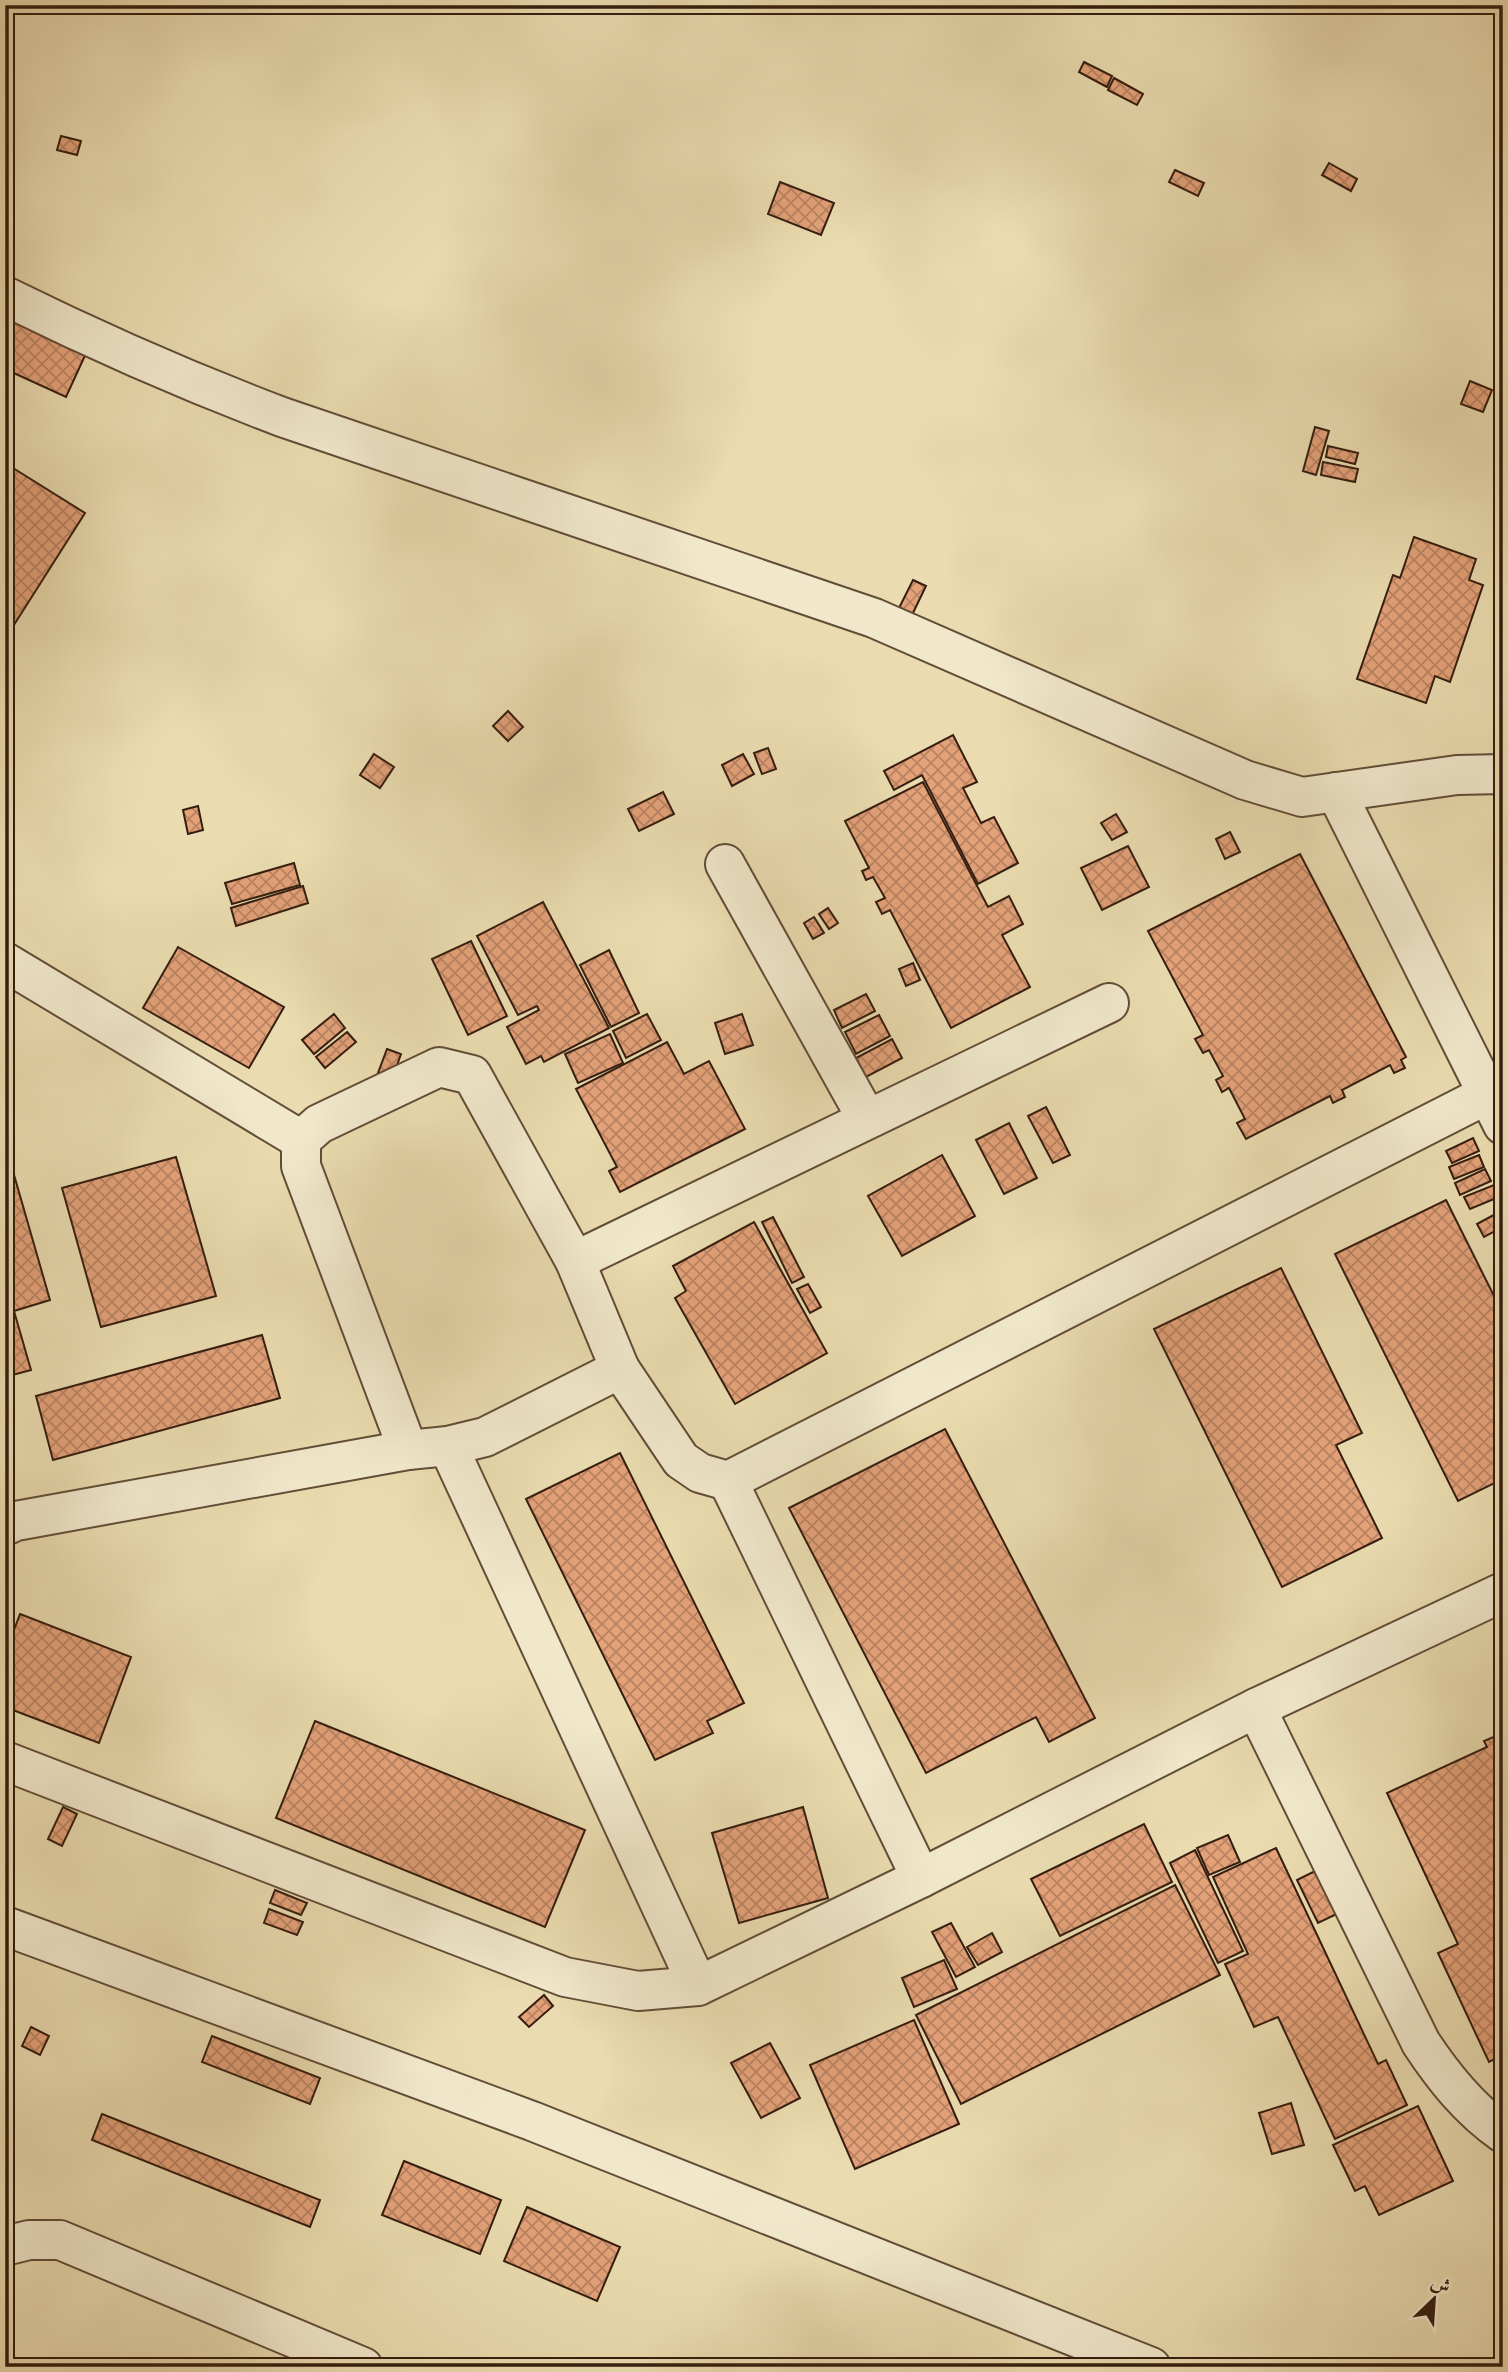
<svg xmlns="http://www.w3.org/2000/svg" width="1508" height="2372" font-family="Vollkorn,Amiri,serif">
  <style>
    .building { fill: url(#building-cross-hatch); stroke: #351d0f; stroke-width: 2 }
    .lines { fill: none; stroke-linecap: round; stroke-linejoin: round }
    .minor-casing { stroke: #624d37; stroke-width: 42 }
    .minor { stroke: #f1e8cc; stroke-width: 38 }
  </style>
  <defs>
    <pattern id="building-cross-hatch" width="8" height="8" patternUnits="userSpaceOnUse" patternTransform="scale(1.75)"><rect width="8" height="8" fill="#e4a279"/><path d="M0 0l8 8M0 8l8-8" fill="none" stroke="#ba8362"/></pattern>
  </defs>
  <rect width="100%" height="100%" fill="#eadcb0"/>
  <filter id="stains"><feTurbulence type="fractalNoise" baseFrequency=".00286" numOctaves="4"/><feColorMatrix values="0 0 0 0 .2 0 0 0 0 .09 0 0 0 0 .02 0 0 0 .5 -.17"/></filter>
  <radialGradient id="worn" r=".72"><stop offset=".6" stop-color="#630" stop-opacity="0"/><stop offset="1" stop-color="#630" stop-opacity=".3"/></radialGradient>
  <!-- building -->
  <g class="building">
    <polygon points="1084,62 1112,76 1107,87 1079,72"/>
    <polygon points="1114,78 1143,94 1137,105 1108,90"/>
    <polygon points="61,136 81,141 77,155 57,150"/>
    <polygon points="1329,163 1357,179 1351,191 1322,175"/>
    <polygon points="1175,170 1204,183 1198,196 1169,182"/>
    <polygon points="780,182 834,203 821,235 768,214"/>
    <polygon points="5,311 88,349 66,397 5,369"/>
    <polygon points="1470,381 1492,390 1483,412 1461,404"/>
    <polygon points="1315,427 1329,431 1316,475 1303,471"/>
    <polygon points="1328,446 1358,453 1355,464 1326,457"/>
    <polygon points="1323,462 1358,469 1355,482 1321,475"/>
    <polygon points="5,463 85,513 5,639"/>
    <polygon points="1414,537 1476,559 1469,580 1483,585 1450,682 1435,676 1426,703 1357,679 1393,575 1400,578"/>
    <polygon points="913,580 926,586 911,617 898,610"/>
    <polygon points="508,711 523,727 508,741 493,726"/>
    <polygon points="953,735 977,782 963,788 981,823 994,817 1018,863 978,884 922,775 894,790 884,771"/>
    <polygon points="768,748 776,769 762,774 754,753"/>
    <polygon points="374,754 394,767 380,788 360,775"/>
    <polygon points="743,754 754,774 732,786 722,765"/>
    <polygon points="923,782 988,907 1009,896 1023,924 1002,935 1030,987 951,1028 890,910 882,914 876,902 885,898 873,877 866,880 862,871 869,868 845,821"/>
    <polygon points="663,792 674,814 639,831 628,809"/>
    <polygon points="198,806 203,830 188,834 183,810"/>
    <polygon points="1116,814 1127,832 1112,840 1101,823"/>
    <polygon points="1230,832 1240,852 1225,859 1216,839"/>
    <polygon points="1128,846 1149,887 1102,910 1081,868"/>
    <polygon points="1300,854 1406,1057 1401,1060 1405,1068 1394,1073 1390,1065 1342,1090 1345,1097 1333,1103 1330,1096 1246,1139 1237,1123 1245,1119 1229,1088 1222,1092 1216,1080 1223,1076 1209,1050 1203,1053 1195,1039 1203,1035 1148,931"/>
    <polygon points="294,863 300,885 232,904 225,883"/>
    <polygon points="303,886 308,903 236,926 231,908"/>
    <polygon points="543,902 609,1028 544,1062 541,1056 526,1064 507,1027 539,1010 537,1006 518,1015 477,936"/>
    <polygon points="828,908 838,923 829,929 819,914"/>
    <polygon points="814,917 824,933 813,939 804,923"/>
    <polygon points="471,941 507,1016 468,1035 432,959"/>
    <polygon points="178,947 284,1007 249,1068 143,1008"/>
    <polygon points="609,950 639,1013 611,1027 580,965"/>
    <polygon points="913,963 920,980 906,986 899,969"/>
    <polygon points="866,994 875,1011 842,1028 834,1010"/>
    <polygon points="334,1014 345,1028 314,1054 302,1040"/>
    <polygon points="647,1014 661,1040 626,1058 613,1031"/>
    <polygon points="742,1014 753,1045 725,1054 715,1023"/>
    <polygon points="879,1015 890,1036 856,1054 845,1032"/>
    <polygon points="347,1032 356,1042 325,1068 316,1057"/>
    <polygon points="610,1034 623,1063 578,1083 565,1054"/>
    <polygon points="892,1039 902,1058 866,1077 856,1058"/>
    <polygon points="667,1042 684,1074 709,1061 745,1129 620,1192 609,1171 617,1167 576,1089"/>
    <polygon points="387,1049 401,1054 389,1087 375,1081"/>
    <polygon points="1046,1107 1070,1155 1053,1163 1028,1116"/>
    <polygon points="1009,1123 1037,1178 1004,1194 976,1140"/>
    <polygon points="1473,1138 1479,1151 1452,1163 1446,1151"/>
    <polygon points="6,1147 50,1300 14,1311 31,1370 5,1377"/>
    <polygon points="942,1155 975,1216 902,1256 868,1196"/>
    <polygon points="1479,1155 1484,1167 1454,1179 1449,1167"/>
    <polygon points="176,1157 216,1296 101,1327 62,1188"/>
    <polygon points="1485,1169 1491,1181 1460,1195 1455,1183"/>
    <polygon points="1494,1185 1499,1197 1470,1209 1464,1197"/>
    <polygon points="1446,1200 1503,1314 1503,1479 1458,1501 1335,1254"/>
    <polygon points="1503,1210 1503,1227 1484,1237 1477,1224"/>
    <polygon points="773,1217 804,1277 792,1283 762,1222"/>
    <polygon points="754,1222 827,1353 735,1404 675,1298 686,1291 673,1266"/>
    <polygon points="1281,1268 1362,1433 1336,1445 1382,1538 1282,1587 1154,1329"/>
    <polygon points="808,1284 821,1307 810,1313 797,1289"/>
    <polygon points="262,1335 280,1398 53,1460 36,1396"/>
    <polygon points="945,1429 1095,1718 1049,1742 1036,1717 926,1773 789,1508"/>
    <polygon points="620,1453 744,1703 707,1721 713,1733 655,1760 526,1499"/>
    <polygon points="20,1614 131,1657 99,1743 5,1707 5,1654"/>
    <polygon points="315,1721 585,1830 545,1927 276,1818"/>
    <polygon points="1503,1733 1503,2055 1489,2062 1438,1953 1458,1944 1387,1793 1487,1747 1484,1741"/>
    <polygon points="63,1807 77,1814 62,1846 48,1839"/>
    <polygon points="803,1807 828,1898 739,1923 712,1833"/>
    <polygon points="1144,1824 1172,1882 1060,1936 1031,1879"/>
    <polygon points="1228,1835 1240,1862 1209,1875 1197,1848"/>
    <polygon points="1276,1848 1378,2064 1386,2060 1407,2105 1335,2139 1278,2017 1254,2027 1225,1964 1248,1954 1213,1877"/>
    <polygon points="1195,1850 1243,1951 1218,1963 1170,1863"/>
    <polygon points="1323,1867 1345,1910 1318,1923 1297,1880"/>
    <polygon points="1175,1885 1220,1975 961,2104 916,2015"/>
    <polygon points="275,1890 307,1903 301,1915 270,1903"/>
    <polygon points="269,1909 303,1922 297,1935 264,1923"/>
    <polygon points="951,1923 975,1967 956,1977 932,1932"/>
    <polygon points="992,1933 1002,1952 978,1965 967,1947"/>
    <polygon points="944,1960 957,1989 914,2007 902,1978"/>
    <polygon points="544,1995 553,2006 529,2027 519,2017"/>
    <polygon points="914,2020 959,2124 855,2169 810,2065"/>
    <polygon points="31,2027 49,2036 40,2055 22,2046"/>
    <polygon points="212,2036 320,2078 310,2104 202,2062"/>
    <polygon points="770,2043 800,2098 761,2118 731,2063"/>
    <polygon points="1291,2103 1304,2145 1272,2154 1259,2113"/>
    <polygon points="1418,2106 1453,2181 1379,2215 1365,2186 1355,2191 1333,2145"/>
    <polygon points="102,2114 320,2200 310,2227 92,2140"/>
    <polygon points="404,2161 501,2200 480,2254 382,2215"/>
    <polygon points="527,2207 620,2247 597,2301 504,2261"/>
  </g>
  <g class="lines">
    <defs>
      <g id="minor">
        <path d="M5,296c91,45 182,85 277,121l592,201 371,162 57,17 155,-22 46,-1"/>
        <polyline points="1336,792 1503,1125"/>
        <polyline points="725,864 867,1119"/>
        <polyline points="5,962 301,1140"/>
        <polyline points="301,1140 301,1166 408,1450"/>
        <polyline points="575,1261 1109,1003"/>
        <polyline points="620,1369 681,1460 700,1473 728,1481 1488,1094"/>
        <polyline points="448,1446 698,1986"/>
        <polyline points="728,1481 921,1878"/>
        <polyline points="5,1526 16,1521 408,1450 448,1446 485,1437 620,1369 575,1261 472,1075 439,1067 319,1124 301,1140"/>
        <path d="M1256,1708l165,335c23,35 48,66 82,90"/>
        <polyline points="5,1761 565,1977 638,1991 698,1986 921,1878 1256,1708 1503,1592"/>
        <polyline points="5,1926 532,2121 1151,2367"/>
        <polyline points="5,2246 29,2240 60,2240 363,2367"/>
      </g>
    </defs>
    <!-- minor casing -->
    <use href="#minor" class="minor-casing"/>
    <!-- minor -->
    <use href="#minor" class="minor"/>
  </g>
  <!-- margin -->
  <rect width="1508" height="2372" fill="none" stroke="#eadcb0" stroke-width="28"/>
  <rect x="7" y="7" width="1494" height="2358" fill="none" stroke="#351d0f" stroke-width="3.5"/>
  <rect x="14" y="14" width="1480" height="2344" fill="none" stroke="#351d0f" stroke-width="2"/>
  <!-- north arrow -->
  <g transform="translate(1434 2299) rotate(25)" stroke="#f1e8cc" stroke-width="5" paint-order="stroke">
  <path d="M0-5L12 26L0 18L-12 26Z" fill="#351d0f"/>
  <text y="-10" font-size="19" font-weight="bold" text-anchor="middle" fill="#351d0f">ش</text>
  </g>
  <rect width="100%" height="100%" filter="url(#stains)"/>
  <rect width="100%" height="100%" fill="url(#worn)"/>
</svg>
